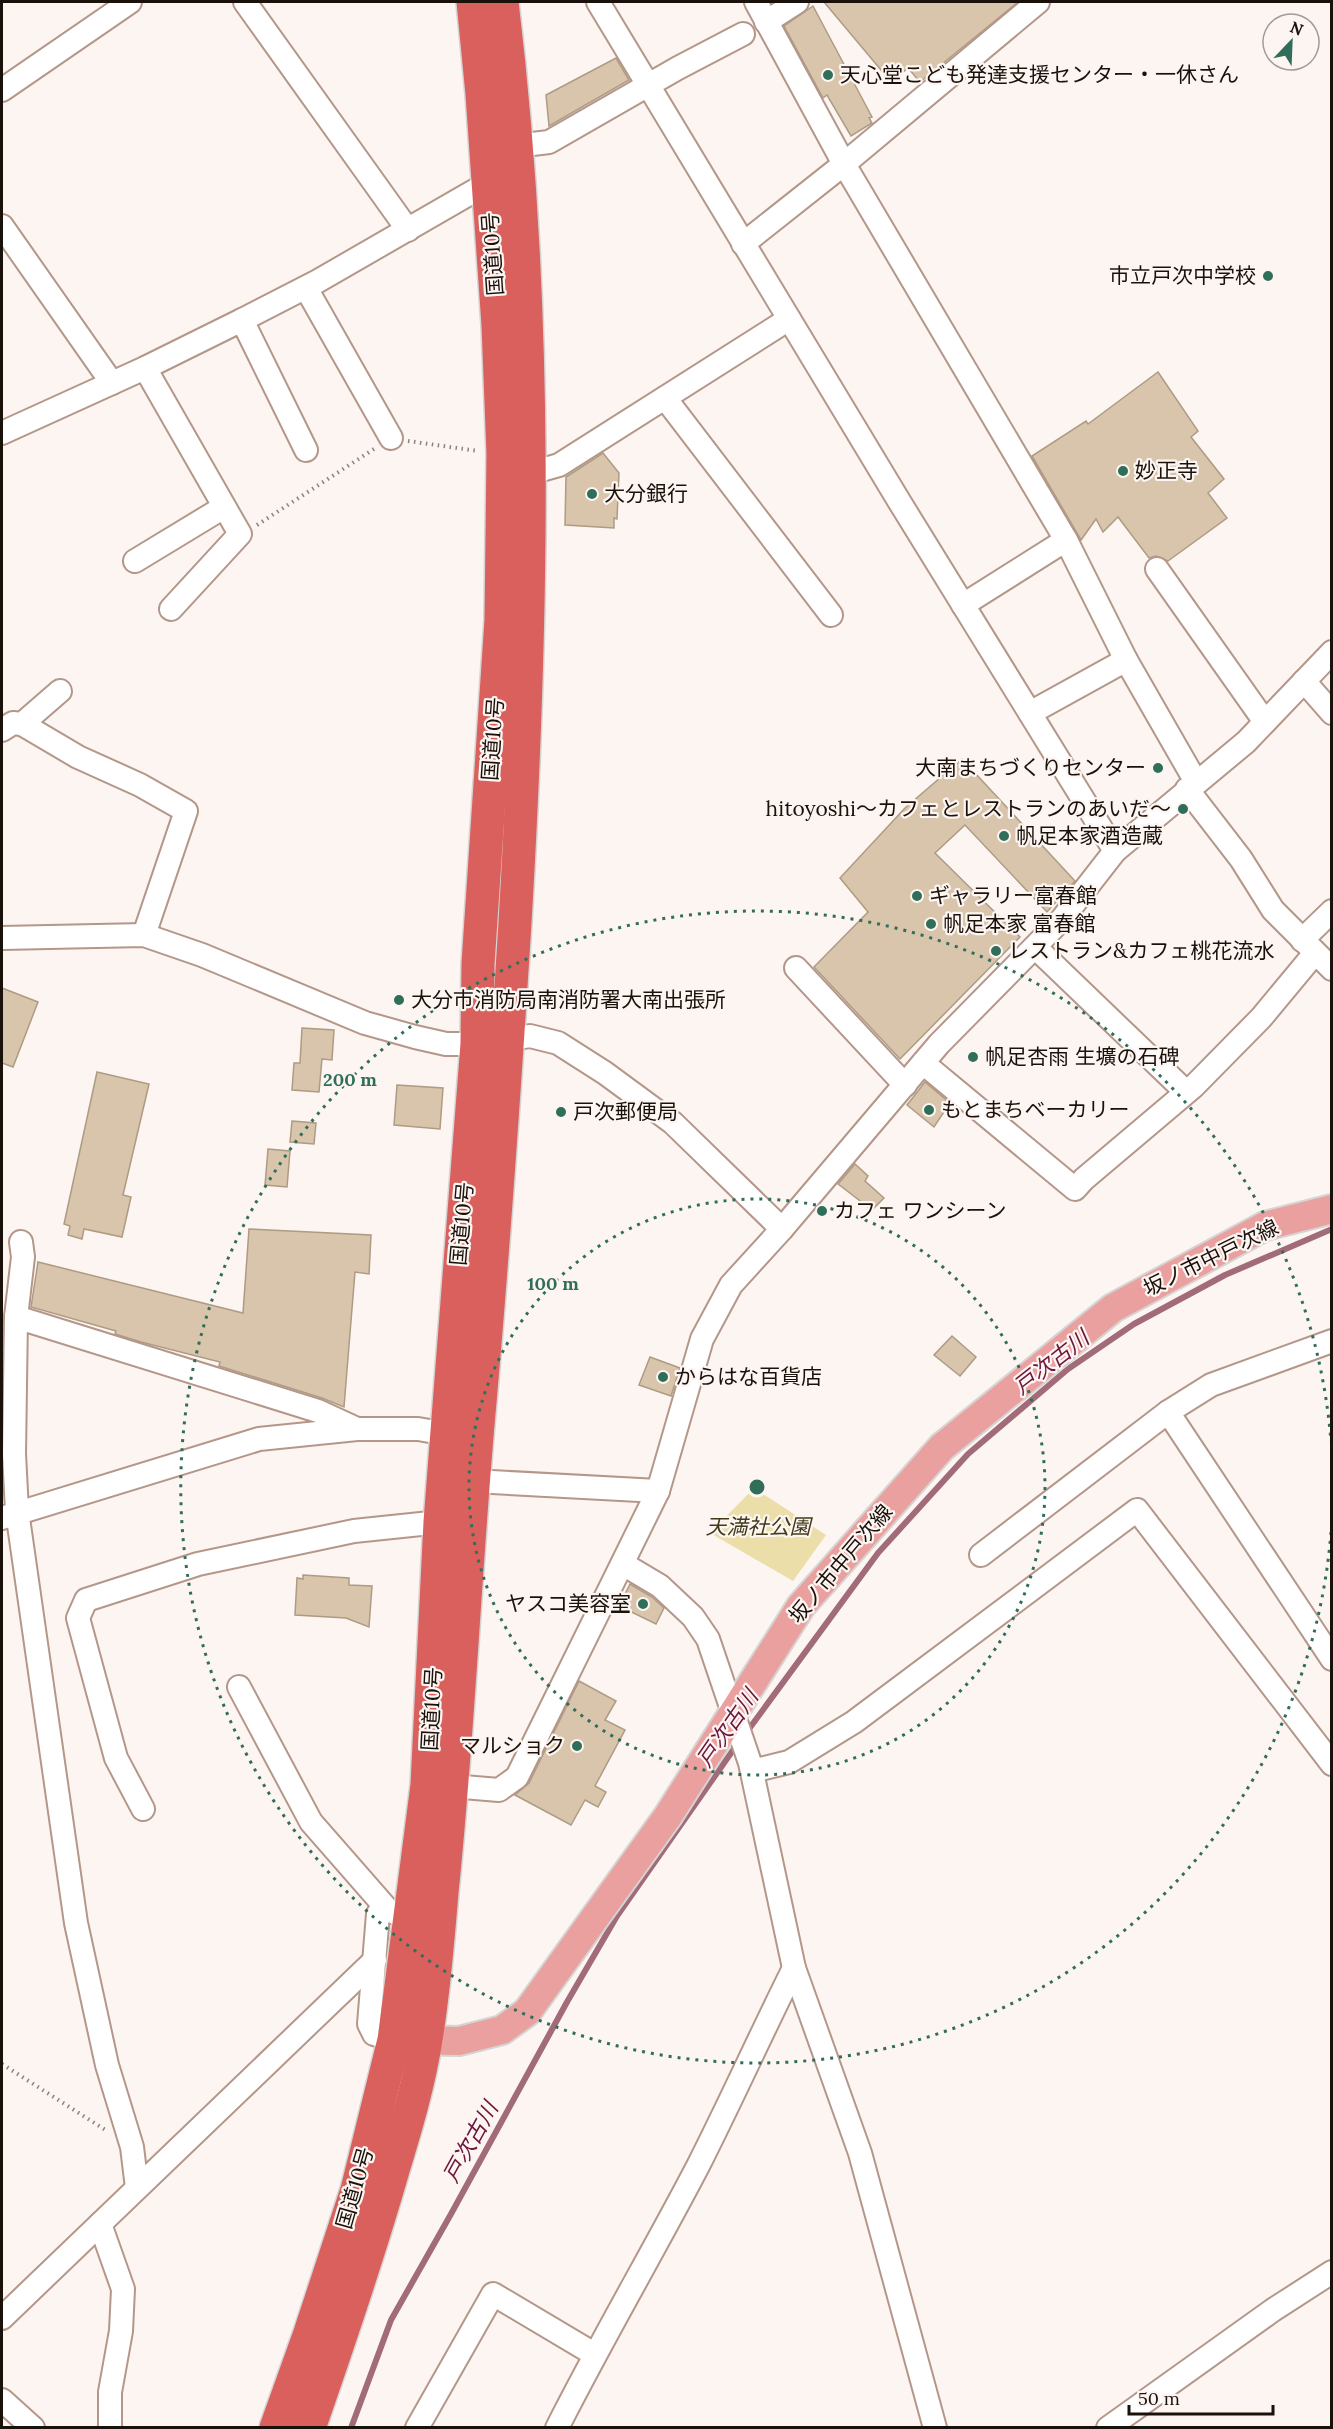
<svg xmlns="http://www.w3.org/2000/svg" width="1333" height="2429" font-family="Lora,'Noto Sans JP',serif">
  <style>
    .park { fill: #ebdea8 }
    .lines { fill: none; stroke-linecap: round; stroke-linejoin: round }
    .stream { stroke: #a16b79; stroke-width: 6 }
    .building { fill: #d9c4ac; stroke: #ae9b83; stroke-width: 1.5 }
    .minor-casing { stroke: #b49789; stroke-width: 26 }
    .major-casing { stroke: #d6d4d3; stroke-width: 32 }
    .highway-casing { stroke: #d6d4d3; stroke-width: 36 }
    .path { stroke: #8b837e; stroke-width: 4; stroke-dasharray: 1.5 4.5; stroke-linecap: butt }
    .minor { stroke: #fff; stroke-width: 22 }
    .major { stroke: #e9a09e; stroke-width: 28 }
    .highway { stroke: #da605d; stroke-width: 33 }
    .ring { fill: none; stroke: #316e59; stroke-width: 3; stroke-dasharray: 3 6 }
    .poi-dot { fill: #316e59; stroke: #fcf5f2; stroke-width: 2 }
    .labels { text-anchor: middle; stroke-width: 4.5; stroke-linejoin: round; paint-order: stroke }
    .poi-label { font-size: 21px; fill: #1b110b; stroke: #fcf5f2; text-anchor: start }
    .street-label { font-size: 21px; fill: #1b110b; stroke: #fcf5f2 }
    .park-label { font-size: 21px; font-style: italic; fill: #413a1a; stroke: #fcf5f2 }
    .water-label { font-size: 22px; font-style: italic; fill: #6c163b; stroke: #fcf5f2 }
    .centre { fill: #316e59; stroke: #fcf5f2; stroke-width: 3 }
    .ring-label { font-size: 18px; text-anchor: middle; font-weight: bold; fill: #316e59; stroke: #fcf5f2; stroke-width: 4.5; stroke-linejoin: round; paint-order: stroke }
  </style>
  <rect width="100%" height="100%" fill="#fcf5f2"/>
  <!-- park -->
  <polygon class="park" points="754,1488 826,1535 793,1581 710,1533"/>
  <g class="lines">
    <!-- stream -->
    <g class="stream">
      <polyline points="746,1733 878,1553 968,1454 1068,1369 1134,1324 1225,1275 1332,1229"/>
      <polyline points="351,2428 391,2320 451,2214 567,2002 617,1916 738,1743"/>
    </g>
  </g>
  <!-- building -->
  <g class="building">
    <polygon points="824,2 1018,2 920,82 908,68 891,82"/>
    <polygon points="813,6 872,117 869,118 872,123 851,136 827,95 823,98 784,26"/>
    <polygon points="616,58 629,80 549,126 546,95"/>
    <polygon points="1158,372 1198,431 1191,437 1224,479 1208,493 1227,518 1168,561 1156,556 1149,558 1118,517 1103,532 1096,519 1081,540 1032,456 1086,421 1088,424"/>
    <polygon points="603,453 619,473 617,519 614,518 614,528 565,525 566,477"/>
    <polygon points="962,759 1075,881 1047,912 965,825 935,853 1020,937 900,1059 814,967 868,912 840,878 905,808"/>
    <polygon points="2,988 38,1002 13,1067 2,1063"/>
    <polygon points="302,1028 334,1030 332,1060 322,1059 319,1092 292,1090 294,1063 300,1063"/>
    <polygon points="97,1072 149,1084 123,1195 131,1197 122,1237 84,1229 82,1239 68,1235 70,1226 64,1224"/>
    <polygon points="925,1082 950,1103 934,1127 907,1105"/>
    <polygon points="397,1085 443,1088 440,1129 394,1125"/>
    <polygon points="292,1121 316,1123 314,1144 290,1142"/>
    <polygon points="268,1149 290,1151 287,1187 265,1185"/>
    <polygon points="855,1164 868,1176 865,1181 884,1198 872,1210 838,1184"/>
    <polygon points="249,1229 371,1235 369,1274 355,1272 344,1407 322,1398 219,1366 220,1362 141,1342 115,1334 116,1331 31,1307 38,1262 243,1313"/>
    <polygon points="952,1336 976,1357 960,1376 934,1355"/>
    <polygon points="650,1357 680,1368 671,1396 639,1385"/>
    <polygon points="303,1575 349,1578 349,1585 372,1586 369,1627 346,1618 295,1615 297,1578 303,1579"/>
    <polygon points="630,1584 652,1597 664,1608 656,1624 619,1606"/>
    <polygon points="579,1681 616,1701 605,1720 625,1730 595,1786 606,1792 598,1807 585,1800 571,1825 515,1795 529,1783"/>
  </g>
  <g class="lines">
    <defs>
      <g id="minor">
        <polyline points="245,2 408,230"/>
        <polyline points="598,2 899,501 1115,851"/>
        <polyline points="756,2 844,164 1066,540 1126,660 1196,782"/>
        <polyline points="766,22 797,2"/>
        <polyline points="2,90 130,2"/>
        <polyline points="516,146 549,142 678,68 743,34"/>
        <polyline points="2,226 112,383"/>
        <polyline points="743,244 844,164 1038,2"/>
        <polyline points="306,288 391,438"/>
        <polyline points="242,320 318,281 488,183"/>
        <polyline points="145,368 240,534 171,609"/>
        <polyline points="665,398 831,615"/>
        <polyline points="2,433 145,368 242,320 306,450"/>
        <polyline points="516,473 531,473 559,465 789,319"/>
        <polyline points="135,561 224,507"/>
        <polyline points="1157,569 1265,722"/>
        <polyline points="963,605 1066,540"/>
        <polyline points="1304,681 1332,713"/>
        <polyline points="1030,713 1126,660"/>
        <polyline points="22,724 78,757 140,785 186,811 144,935"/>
        <polyline points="2,730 13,723 22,724 60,691"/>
        <polyline points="1187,789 1241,859 1273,910 1332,969"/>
        <polyline points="2,938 144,935 202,955 365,1023 415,1037 446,1044 477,1044 530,1036 558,1043 605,1073 673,1123 782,1229"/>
        <polyline points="1302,940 1332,911"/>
        <polyline points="1035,947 1186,1092"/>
        <polyline points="796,968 905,1085"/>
        <polyline points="923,1063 1075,1189 1084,1179 1194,1086 1261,1018 1315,953"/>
        <polyline points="16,1317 23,1257 21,1242"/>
        <polyline points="1168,1412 1332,1659"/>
        <polyline points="473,1481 658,1491"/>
        <polyline points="2,1518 259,1439 357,1429 418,1429 447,1434"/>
        <polyline points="981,1555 1168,1412 1211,1385 1332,1341"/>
        <polyline points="623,1564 660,1586 693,1617 708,1639 750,1763 794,1968 860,2153 935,2428"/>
        <polyline points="239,1687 311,1822 388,1910"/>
        <polyline points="752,1771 789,1762 854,1722 1137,1510 1332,1764"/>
        <polyline points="439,1785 499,1790 517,1777 658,1491 702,1339 731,1285 782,1229 939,1044 1062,919 1115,851 1246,742 1332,652"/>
        <polyline points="143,1809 116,1758 78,1618 86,1600 198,1564 354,1531 440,1522"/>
        <polyline points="394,2040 374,2034 369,2024 378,1914 388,1910 400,1915"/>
        <polyline points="137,2188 132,2147 107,2065 76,1923 17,1511 14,1454 16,1317 318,1411 357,1429"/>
        <polyline points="100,2224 123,2289 121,2331 110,2392 110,2428"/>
        <polyline points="2,2318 375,1960"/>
        <polyline points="2,2400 33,2428"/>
        <polyline points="417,2428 493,2294 594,2354"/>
        <path d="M557,2428c45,-89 95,-174 141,-262 33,-65 63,-132 96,-198"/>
        <polyline points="1108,2428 1273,2310 1332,2272"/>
      </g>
      <polyline id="major" points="405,2040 459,2041 502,2030 527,2012 668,1816 801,1606 942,1447 1113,1308 1265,1226 1332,1209"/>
      <g id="highway">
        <polyline points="276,2428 310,2333 357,2190 394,2040 427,1785 440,1522 477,1044 478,964 501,620 503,454 498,325 482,94 473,2"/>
        <path d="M309,2428c30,-86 59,-171 84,-258 13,-43 26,-86 33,-131 8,-48 12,-98 16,-147 17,-163 23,-327 38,-490 14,-160 25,-319 35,-479 18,-308 24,-615 -13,-921"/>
      </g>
    </defs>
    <!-- minor casing -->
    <use href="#minor" class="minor-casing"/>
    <!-- major casing -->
    <use href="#major" class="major-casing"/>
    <!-- highway casing -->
    <use href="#highway" class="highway-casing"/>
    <!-- path -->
    <g class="path">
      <polyline points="408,441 478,451"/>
      <polyline points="257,525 374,449"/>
      <polyline points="2,2064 107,2131"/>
    </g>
    <!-- minor -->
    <use href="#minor" class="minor"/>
    <!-- major -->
    <use href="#major" class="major"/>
    <!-- highway -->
    <use href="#highway" class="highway"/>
  </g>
  <!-- distance rings -->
  <g class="ring">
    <circle cx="757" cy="1487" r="288"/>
    <path d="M1331 1532A576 576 0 1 1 1331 1442"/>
  </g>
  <!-- markers -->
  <g class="poi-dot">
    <circle cx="828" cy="75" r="6"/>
    <circle cx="1268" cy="276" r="6"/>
    <circle cx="1123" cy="471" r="6"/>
    <circle cx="592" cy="494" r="6"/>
    <circle cx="1158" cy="768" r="6"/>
    <circle cx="1183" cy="809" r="6"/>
    <circle cx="1004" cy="836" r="6"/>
    <circle cx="917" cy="896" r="6"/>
    <circle cx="931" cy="924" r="6"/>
    <circle cx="996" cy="951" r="6"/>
    <circle cx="399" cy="1000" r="6"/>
    <circle cx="973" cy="1057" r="6"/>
    <circle cx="929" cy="1110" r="6"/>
    <circle cx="561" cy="1112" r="6"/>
    <circle cx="822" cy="1211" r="6"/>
    <circle cx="663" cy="1377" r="6"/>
    <circle cx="643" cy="1604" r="6"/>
    <circle cx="577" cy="1746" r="6"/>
  </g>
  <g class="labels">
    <!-- poi labels -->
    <g class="poi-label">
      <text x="840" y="82">天心堂こども発達支援センター・一休さん</text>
      <text x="1256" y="283" text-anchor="end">市立戸次中学校</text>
      <text x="1135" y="478">妙正寺</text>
      <text x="604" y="501">大分銀行</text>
      <text x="1146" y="775" text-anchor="end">大南まちづくりセンター</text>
      <text x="1171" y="816" text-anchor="end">hitoyoshi～カフェとレストランのあいだ～</text>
      <text x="1016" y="843">帆足本家酒造蔵</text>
      <text x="929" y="903">ギャラリー富春館</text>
      <text x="943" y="931">帆足本家 富春館</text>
      <text x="1008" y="958">レストラン&amp;カフェ桃花流水</text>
      <text x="411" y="1007">大分市消防局南消防署大南出張所</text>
      <text x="985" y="1064">帆足杏雨 生壙の石碑</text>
      <text x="941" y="1117">もとまちベーカリー</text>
      <text x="573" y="1119">戸次郵便局</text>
      <text x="834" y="1218">カフェ ワンシーン</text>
      <text x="675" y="1384">からはな百貨店</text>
      <text x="631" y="1611" text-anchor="end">ヤスコ美容室</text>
      <text x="565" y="1753" text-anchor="end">マルショク</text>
    </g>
    <!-- street labels -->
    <g class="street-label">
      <text transform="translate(493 254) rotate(-94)" y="7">国道10号</text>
      <text transform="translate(493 739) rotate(-86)" y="7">国道10号</text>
      <text transform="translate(462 1224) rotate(-85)" y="7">国道10号</text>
      <text transform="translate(1211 1258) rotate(-26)" y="7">坂ノ市中戸次線</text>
      <text transform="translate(841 1564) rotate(-50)" y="7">坂ノ市中戸次線</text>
      <text transform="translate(432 1709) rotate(-87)" y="7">国道10号</text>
      <text transform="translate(355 2188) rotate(-74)" y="7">国道10号</text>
    </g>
    <!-- park labels -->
    <g class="park-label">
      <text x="758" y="1534">天満社公園</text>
    </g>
    <!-- water labels -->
    <g class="water-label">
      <text transform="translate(1051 1362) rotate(-38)" y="8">戸次古川</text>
      <text transform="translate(727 1728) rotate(-55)" y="8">戸次古川</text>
      <text transform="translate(470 2142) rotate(-61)" y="8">戸次古川</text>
    </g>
  </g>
  <circle cx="757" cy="1487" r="9" class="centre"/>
  <g class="ring-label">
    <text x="350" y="1086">200 m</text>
    <text x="553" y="1290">100 m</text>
  </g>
  <!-- border -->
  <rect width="1333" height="2429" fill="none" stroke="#1b110b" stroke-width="6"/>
  <!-- north arrow -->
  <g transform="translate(1291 42) rotate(23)"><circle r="28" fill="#fcf5f2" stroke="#a29a96" stroke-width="1.5"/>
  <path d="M0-4.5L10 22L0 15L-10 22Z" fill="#316e59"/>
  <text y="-9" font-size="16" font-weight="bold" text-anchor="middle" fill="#1b110b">N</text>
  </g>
  <!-- scale -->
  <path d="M1129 2405v9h144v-9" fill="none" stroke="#1b110b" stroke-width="3"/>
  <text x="1138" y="2405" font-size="18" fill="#1b110b" stroke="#fcf5f2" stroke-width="4.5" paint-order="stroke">50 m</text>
</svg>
